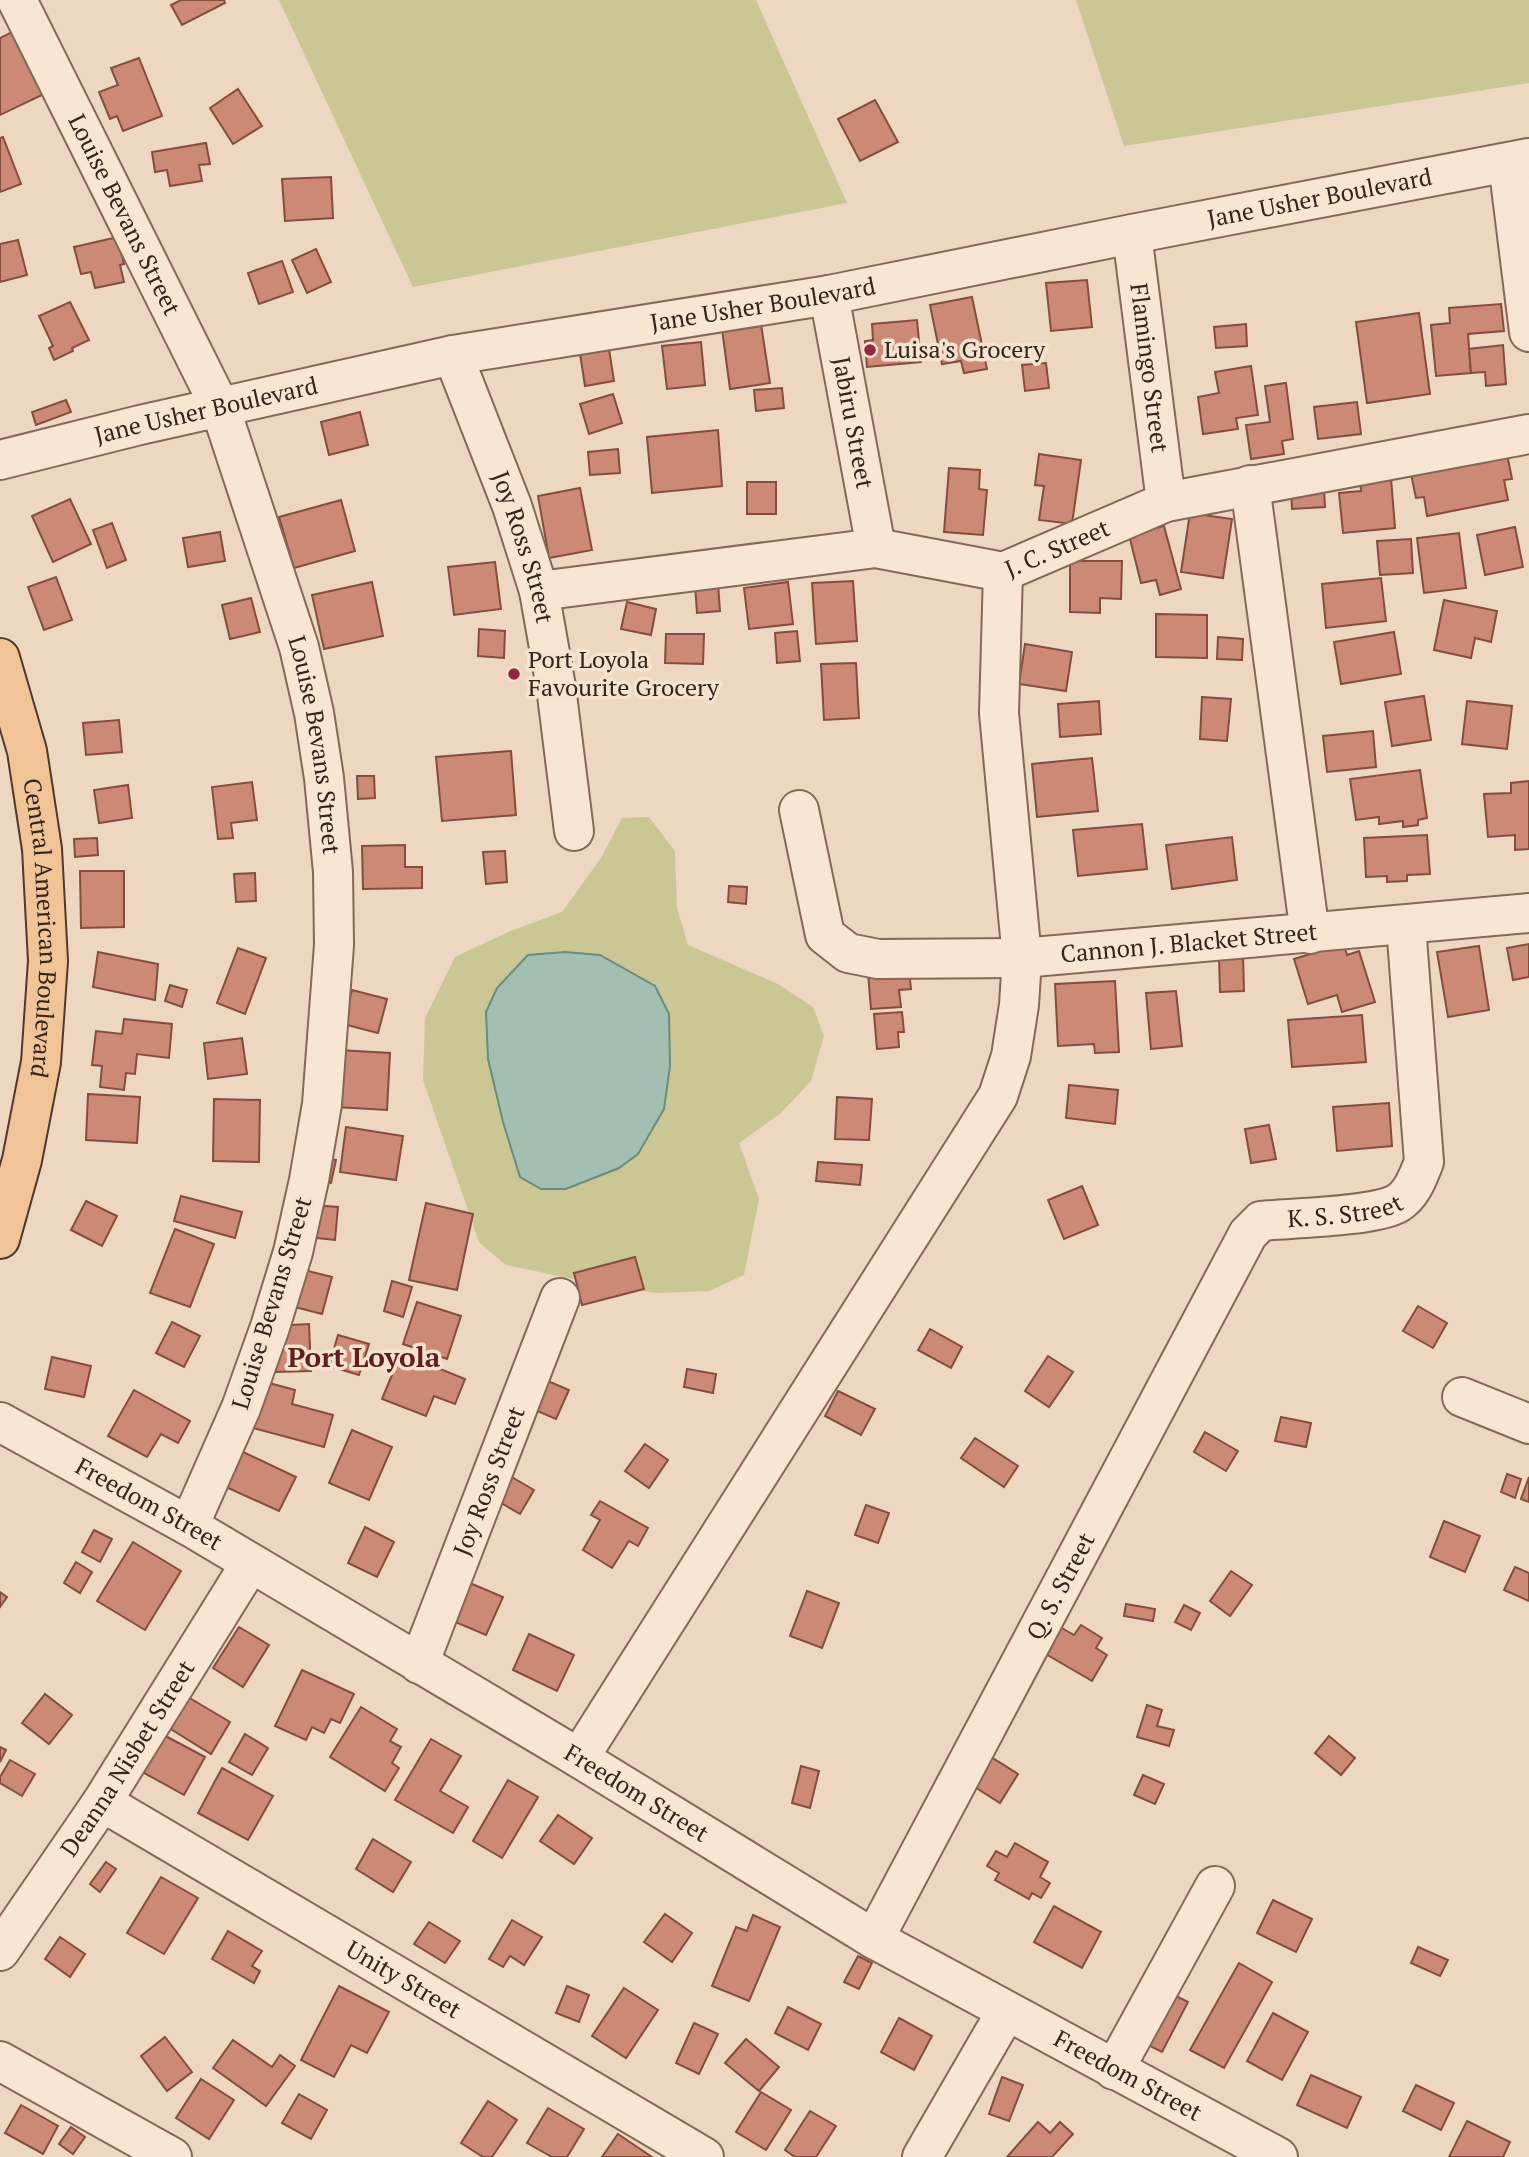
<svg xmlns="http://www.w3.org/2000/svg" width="1529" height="2157" font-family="'PT Serif',serif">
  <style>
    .green { fill: #cac794 }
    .water { fill: #a3bfb1; stroke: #6a8c7e; stroke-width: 2 }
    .building { fill: #cb8976; stroke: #844d3e; stroke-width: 2 }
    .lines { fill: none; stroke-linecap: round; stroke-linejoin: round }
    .minor-casing { stroke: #856858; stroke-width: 42 }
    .major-casing { stroke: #53372d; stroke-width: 42 }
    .minor { stroke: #f8e6d3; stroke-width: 38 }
    .major { stroke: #f0c497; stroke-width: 38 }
    .poi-dot { fill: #93293e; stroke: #f5e3cf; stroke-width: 2.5 }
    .labels { text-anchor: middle; stroke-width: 7; stroke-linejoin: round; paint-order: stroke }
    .street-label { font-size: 24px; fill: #35241c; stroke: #f5e3cf }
    .poi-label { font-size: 24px; fill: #35241c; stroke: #f5e3cf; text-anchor: start }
    .quarter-label { font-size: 28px; font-weight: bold; fill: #611e1d; stroke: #f5e3cf }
  </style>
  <rect width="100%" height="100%" fill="#edd7c0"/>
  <!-- green -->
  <g class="green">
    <polygon points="279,0 756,0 847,203 413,287"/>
    <polygon points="1076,0 1529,0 1529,83 1124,146"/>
    <polygon points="649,817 675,851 677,908 688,945 778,984 813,1007 824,1036 811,1081 780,1114 739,1143 759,1199 744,1275 709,1291 657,1293 612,1287 506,1265 479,1242 423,1080 425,1018 455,957 508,932 562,912 601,858 622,818"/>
  </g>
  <!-- water -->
  <polygon class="water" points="565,952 600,955 655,986 669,1014 670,1066 664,1109 638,1154 619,1168 566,1189 541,1189 520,1177 503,1122 488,1059 486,1012 497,988 528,955"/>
  <!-- building -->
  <g class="building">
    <polygon points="181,0 224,0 225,3 182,25 171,5"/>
    <polygon points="14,31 44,94 0,115 0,38"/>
    <polygon points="139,58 162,116 123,131 117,116 110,119 99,92 118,85 111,68"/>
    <polygon points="238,89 262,126 233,144 210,108"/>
    <polygon points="875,100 898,142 860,161 838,119"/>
    <polygon points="3,137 21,184 0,192 0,138"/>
    <polygon points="206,143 210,164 199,165 202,181 170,186 167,170 155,172 152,152"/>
    <polygon points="331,177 333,218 285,221 282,179"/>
    <polygon points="118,237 124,264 120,265 124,282 95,288 91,272 81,274 74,247"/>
    <polygon points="18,240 27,275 0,282 0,244"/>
    <polygon points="316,249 331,282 307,293 292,260"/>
    <polygon points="282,261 293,292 259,304 248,273"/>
    <polygon points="1087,280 1092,327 1051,331 1046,283"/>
    <polygon points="972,297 987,369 964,373 961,361 942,364 930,305"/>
    <polygon points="70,302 89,340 72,348 73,351 54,360 49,348 53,346 39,316"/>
    <polygon points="1501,304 1504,331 1468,334 1471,373 1436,376 1431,325 1450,323 1449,308"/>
    <polygon points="1419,313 1430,394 1367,403 1356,322"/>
    <polygon points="917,320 921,362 867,367 865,341 873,340 872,324"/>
    <polygon points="761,324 770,383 730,389 722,329"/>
    <polygon points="1246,324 1247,346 1216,348 1214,327"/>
    <polygon points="701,342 705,385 667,389 662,346"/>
    <polygon points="608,343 614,381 585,386 579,347"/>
    <polygon points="1503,345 1506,384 1486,386 1485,372 1471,373 1469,349"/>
    <polygon points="1046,363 1049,388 1025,391 1022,365"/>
    <polygon points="1251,366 1258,415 1236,418 1238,429 1203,434 1198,397 1219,393 1215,372"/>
    <polygon points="1286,383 1293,439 1282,441 1284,454 1251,459 1246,425 1270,422 1265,386"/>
    <polygon points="782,388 784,408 756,411 754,390"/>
    <polygon points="613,394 622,423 589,434 580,404"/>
    <polygon points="66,400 71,412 36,425 32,412"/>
    <polygon points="1357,402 1361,434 1318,439 1314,407"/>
    <polygon points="360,412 368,445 329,455 321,422"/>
    <polygon points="718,430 722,486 652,493 647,437"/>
    <polygon points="618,449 620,473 590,475 588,452"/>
    <polygon points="1039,454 1081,460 1072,524 1039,520 1044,486 1035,485"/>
    <polygon points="1507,454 1512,479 1504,480 1508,500 1427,516 1424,497 1416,498 1411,474"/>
    <polygon points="949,468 980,470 979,489 987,490 983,535 944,532"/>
    <polygon points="1391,478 1395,528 1343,533 1339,493 1361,491 1360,480"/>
    <rect x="747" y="482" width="29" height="32"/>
    <polygon points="580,488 592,550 549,558 538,496"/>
    <polygon points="1324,489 1325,507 1292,509 1291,490"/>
    <polygon points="70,499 91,544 53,562 32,516"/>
    <polygon points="341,500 355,551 294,568 279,517"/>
    <polygon points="1190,513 1232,519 1223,578 1181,572"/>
    <polygon points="112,523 126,560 107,568 93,530"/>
    <polygon points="1164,526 1181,589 1160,595 1156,580 1141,583 1129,535"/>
    <polygon points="1515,527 1523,567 1485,575 1477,535"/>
    <polygon points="220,532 225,561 188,567 183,538"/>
    <polygon points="1459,533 1466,588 1424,593 1417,538"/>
    <polygon points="1411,539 1413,573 1380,575 1377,541"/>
    <polygon points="1070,561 1122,561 1121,599 1100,598 1100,613 1070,612"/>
    <polygon points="495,562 501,609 454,615 448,567"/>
    <polygon points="56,577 72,620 44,630 28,587"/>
    <polygon points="1381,578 1386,621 1326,628 1322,584"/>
    <polygon points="853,581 857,641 816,644 812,583"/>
    <polygon points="372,582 383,636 324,649 312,595"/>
    <polygon points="788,582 793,624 749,629 744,588"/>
    <polygon points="718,584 720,611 697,613 695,585"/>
    <polygon points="251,598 260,632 230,639 222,605"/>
    <polygon points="1444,600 1497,611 1491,642 1475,638 1471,658 1434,650"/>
    <polygon points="627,602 656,609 651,635 621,629"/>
    <polygon points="1156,614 1207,615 1207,658 1156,657"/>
    <polygon points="479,629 505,631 504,658 478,656"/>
    <polygon points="797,631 800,661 777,663 775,633"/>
    <polygon points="1394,632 1401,674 1341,684 1334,642"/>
    <polygon points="666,634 704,634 703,664 665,663"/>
    <polygon points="1218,637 1243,639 1242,660 1217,659"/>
    <polygon points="1025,644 1072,652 1066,691 1019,684"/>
    <polygon points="856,663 859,718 824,720 821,664"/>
    <polygon points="1424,696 1431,740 1392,746 1385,702"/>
    <polygon points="1202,697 1231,699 1227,741 1200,739"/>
    <polygon points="1099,701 1101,734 1060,737 1058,704"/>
    <polygon points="1467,701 1512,706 1507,749 1462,744"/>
    <polygon points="119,720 122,752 86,755 83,723"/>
    <polygon points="1373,731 1376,767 1327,772 1323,736"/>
    <polygon points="511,751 516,815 442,821 436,757"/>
    <polygon points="1092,758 1098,811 1037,817 1032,764"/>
    <polygon points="1420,770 1427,818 1418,820 1418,825 1403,827 1403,821 1379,824 1379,817 1356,820 1350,779"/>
    <polygon points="357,776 374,776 375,798 358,799"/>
    <polygon points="1529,781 1529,849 1515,850 1515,835 1488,837 1484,794 1511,793 1511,783"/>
    <polygon points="252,782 257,820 231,823 233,838 218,839 212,787"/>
    <polygon points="128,785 132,818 99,823 94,790"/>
    <polygon points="1142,824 1147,869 1078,876 1073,830"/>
    <polygon points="1427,835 1430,874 1407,875 1407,881 1387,882 1387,876 1366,877 1364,838"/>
    <polygon points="1232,837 1237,880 1172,889 1166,845"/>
    <polygon points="97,838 98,855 75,857 74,839"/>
    <polygon points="405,845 405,867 422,867 422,888 363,889 362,846"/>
    <polygon points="505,851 507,882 486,884 483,852"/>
    <polygon points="80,871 124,871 124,927 81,928"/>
    <polygon points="255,873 256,901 236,902 234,874"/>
    <polygon points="729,886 747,887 746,904 728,902"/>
    <polygon points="1344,944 1347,955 1359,951 1375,1002 1342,1012 1337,995 1308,1004 1294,959"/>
    <polygon points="1529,944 1529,977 1513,980 1507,948"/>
    <polygon points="1479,946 1489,1010 1448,1017 1437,952"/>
    <polygon points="238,948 266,958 245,1014 217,1003"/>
    <polygon points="98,952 158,964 155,1000 93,987"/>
    <polygon points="1243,955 1244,991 1220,992 1219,956"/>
    <polygon points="909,970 911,989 899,990 901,1007 871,1009 868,973"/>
    <polygon points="1115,981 1119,1052 1095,1053 1094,1044 1058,1046 1055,984"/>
    <polygon points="170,985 187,990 182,1007 165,1001"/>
    <polygon points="352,990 387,999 378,1033 343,1024"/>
    <polygon points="1176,991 1182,1046 1151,1049 1146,993"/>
    <polygon points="902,1012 904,1032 898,1032 899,1047 877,1049 874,1014"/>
    <polygon points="1362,1015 1366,1062 1292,1067 1288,1020"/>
    <polygon points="124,1019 172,1024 169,1058 137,1054 135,1074 126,1073 124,1090 100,1087 102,1066 92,1065 96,1031 122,1034"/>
    <polygon points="242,1038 247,1074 208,1079 204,1043"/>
    <polygon points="339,1050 390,1053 387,1110 336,1107"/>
    <polygon points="1069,1085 1118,1090 1115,1124 1066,1118"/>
    <polygon points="88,1094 140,1097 137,1143 86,1140"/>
    <polygon points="837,1097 872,1099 869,1140 835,1139"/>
    <polygon points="214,1099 260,1100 259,1162 213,1161"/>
    <polygon points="1389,1103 1392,1146 1337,1151 1333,1107"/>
    <polygon points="1269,1125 1276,1159 1251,1163 1245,1129"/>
    <polygon points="346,1127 403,1136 396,1180 340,1172"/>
    <polygon points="316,1155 336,1160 331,1183 311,1178"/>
    <polygon points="818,1162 862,1165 860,1185 816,1181"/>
    <polygon points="1082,1186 1098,1225 1064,1239 1048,1200"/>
    <polygon points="181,1196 242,1212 235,1238 174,1221"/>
    <polygon points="86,1201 117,1216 102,1246 71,1230"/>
    <polygon points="426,1203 473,1214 457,1290 409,1280"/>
    <polygon points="311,1205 338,1207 335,1240 308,1237"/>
    <polygon points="175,1229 214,1244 190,1307 150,1293"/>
    <polygon points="635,1257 644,1289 582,1305 574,1273"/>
    <polygon points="296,1268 332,1277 322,1314 287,1305"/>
    <polygon points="392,1281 412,1287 403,1317 384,1311"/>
    <polygon points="417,1302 461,1316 447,1359 403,1344"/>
    <polygon points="1418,1306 1447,1323 1433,1348 1403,1331"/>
    <polygon points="172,1322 200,1336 184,1367 156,1353"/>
    <polygon points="309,1324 311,1371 276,1372 275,1326"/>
    <polygon points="930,1329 962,1347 951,1368 918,1350"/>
    <polygon points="338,1335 369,1344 359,1375 329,1366"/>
    <polygon points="401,1353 465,1379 455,1404 434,1396 426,1416 382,1399"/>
    <polygon points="1048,1356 1073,1372 1049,1407 1025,1391"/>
    <polygon points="52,1357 91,1366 84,1397 45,1389"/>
    <polygon points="687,1369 716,1374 713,1393 684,1387"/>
    <polygon points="536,1376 569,1390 556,1419 523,1405"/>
    <polygon points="262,1381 295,1390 292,1404 333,1415 324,1447 249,1427"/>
    <polygon points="134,1390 190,1421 178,1443 161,1434 147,1457 108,1436"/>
    <polygon points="838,1391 875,1409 861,1435 825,1416"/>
    <polygon points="1281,1417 1311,1423 1306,1447 1275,1441"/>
    <polygon points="352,1430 392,1447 369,1500 329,1483"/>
    <polygon points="1205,1432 1238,1451 1226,1471 1194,1452"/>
    <polygon points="975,1438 1018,1466 1004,1487 961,1458"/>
    <polygon points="645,1444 668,1460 649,1488 625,1471"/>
    <polygon points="243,1452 296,1477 279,1511 226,1487"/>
    <polygon points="1507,1474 1521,1479 1515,1498 1501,1492"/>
    <polygon points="510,1476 534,1490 520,1514 496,1500"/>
    <polygon points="1529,1477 1529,1502 1521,1499"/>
    <polygon points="600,1501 648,1528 638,1546 629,1541 612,1568 583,1550 600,1520 591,1515"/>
    <polygon points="866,1505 889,1513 878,1543 855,1535"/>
    <polygon points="1444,1521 1480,1536 1465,1572 1430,1557"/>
    <polygon points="365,1527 394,1542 377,1577 348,1563"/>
    <polygon points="94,1530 112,1539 100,1562 82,1552"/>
    <polygon points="133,1542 181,1571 145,1630 97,1601"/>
    <polygon points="76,1562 92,1572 80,1593 64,1583"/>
    <polygon points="1515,1567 1529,1573 1529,1601 1504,1590"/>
    <polygon points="1231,1571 1252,1585 1230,1616 1210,1601"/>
    <polygon points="458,1578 503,1597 486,1635 441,1616"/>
    <polygon points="807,1591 839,1603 822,1648 790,1636"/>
    <polygon points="0,1592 7,1597 0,1607"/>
    <polygon points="1126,1604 1155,1609 1153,1621 1124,1616"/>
    <polygon points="1184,1605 1200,1613 1191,1630 1175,1622"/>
    <polygon points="1081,1625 1102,1638 1096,1648 1107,1655 1092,1681 1044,1653 1060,1627 1074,1635"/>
    <polygon points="239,1627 269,1645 243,1687 213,1668"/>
    <polygon points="529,1634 574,1655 557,1691 513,1670"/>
    <polygon points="302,1670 354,1694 340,1723 331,1719 324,1733 312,1727 306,1740 275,1726"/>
    <polygon points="45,1694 72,1715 49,1744 22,1723"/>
    <polygon points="188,1697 230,1722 211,1754 169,1728"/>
    <polygon points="1147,1705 1162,1710 1157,1726 1174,1730 1169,1746 1137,1737"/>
    <polygon points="361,1707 397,1729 390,1741 401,1747 392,1763 399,1768 385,1791 330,1757"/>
    <polygon points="158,1732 205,1757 184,1795 137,1769"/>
    <polygon points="245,1734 268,1748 252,1775 229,1762"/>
    <polygon points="1329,1736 1355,1758 1341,1775 1315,1753"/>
    <polygon points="431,1739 461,1756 440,1791 468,1807 453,1833 395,1800"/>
    <polygon points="0,1747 6,1750 0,1762"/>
    <polygon points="988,1755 1018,1774 1000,1803 970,1784"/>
    <polygon points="10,1760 35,1774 22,1796 0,1783 0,1777"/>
    <polygon points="801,1766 819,1771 810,1808 792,1803"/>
    <polygon points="222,1768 273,1796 248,1840 198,1813"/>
    <polygon points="1143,1775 1164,1784 1155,1804 1134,1795"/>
    <polygon points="508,1780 538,1797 502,1858 473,1841"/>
    <polygon points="558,1815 592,1838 574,1864 540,1841"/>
    <polygon points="373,1839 411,1862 393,1892 356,1869"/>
    <polygon points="1015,1843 1048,1862 1040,1877 1050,1883 1041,1898 1032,1893 1029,1899 995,1880 999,1873 987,1866 996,1851 1007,1857"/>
    <polygon points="106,1862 116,1869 100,1892 90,1884"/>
    <polygon points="161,1877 198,1898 164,1954 127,1933"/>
    <polygon points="1273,1900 1312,1919 1296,1952 1257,1933"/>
    <polygon points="1054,1906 1101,1932 1082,1968 1034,1942"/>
    <polygon points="665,1914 692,1933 672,1962 644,1942"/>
    <polygon points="753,1915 780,1927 749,2001 712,1986 736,1927 747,1931"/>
    <polygon points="512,1920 542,1937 524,1965 510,1956 503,1967 489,1959"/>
    <polygon points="429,1922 460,1941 445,1963 414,1944"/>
    <polygon points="228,1931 262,1951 252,1966 260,1971 254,1983 212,1959"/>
    <polygon points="60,1937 85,1954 70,1977 45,1959"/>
    <polygon points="1418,1947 1448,1960 1440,1976 1411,1963"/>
    <polygon points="858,1956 872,1963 859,1989 844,1982"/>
    <polygon points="1239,1963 1272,1982 1224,2068 1190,2050"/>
    <polygon points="339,1986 389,2012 367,2053 351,2045 334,2077 301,2060"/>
    <polygon points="567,1986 589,1995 579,2022 556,2013"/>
    <polygon points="624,1988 658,2010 626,2058 592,2036"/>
    <polygon points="1160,1988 1188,2002 1162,2052 1134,2038"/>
    <polygon points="788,2007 821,2024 808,2050 775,2033"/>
    <polygon points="1273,2013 1308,2032 1282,2080 1247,2061"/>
    <polygon points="899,2018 932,2036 914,2070 881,2052"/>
    <polygon points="694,2023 718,2034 699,2074 676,2063"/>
    <polygon points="165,2037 192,2072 167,2091 141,2056"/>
    <polygon points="746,2039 779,2067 759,2091 725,2063"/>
    <polygon points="233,2040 272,2067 280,2055 295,2066 266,2106 213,2068"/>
    <polygon points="1311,2075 1361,2097 1347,2128 1297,2105"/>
    <polygon points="1002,2077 1023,2085 1009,2121 989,2114"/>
    <polygon points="201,2079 234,2100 209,2139 176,2118"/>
    <polygon points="1416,2085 1454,2103 1441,2130 1403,2111"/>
    <polygon points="761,2092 791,2110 766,2150 736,2132"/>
    <polygon points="299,2094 327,2110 311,2139 282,2123"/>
    <polygon points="488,2101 517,2120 492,2157 483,2157 461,2143"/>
    <polygon points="21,2105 58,2126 43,2154 5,2133"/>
    <polygon points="548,2108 584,2129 567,2157 552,2157 527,2143"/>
    <polygon points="810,2111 836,2126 816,2157 795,2157 785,2150"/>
    <polygon points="1467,2121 1510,2142 1503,2157 1449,2157"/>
    <polygon points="1038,2122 1050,2133 1060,2122 1073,2134 1052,2157 1007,2157"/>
    <polygon points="71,2127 85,2137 73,2154 59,2144"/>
    <polygon points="618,2134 652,2157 602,2157"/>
  </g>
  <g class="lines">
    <defs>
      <g id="minor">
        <path id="s1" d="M17,0l203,407 79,240 15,66 10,65 9,94 1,73 -12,159 -13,76 -16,72 -23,75 -29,81 -52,118"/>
        <polyline points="1508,163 1529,332"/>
        <path id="s2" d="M1132,234l34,268"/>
        <path id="s3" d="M829,295l47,253"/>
        <path id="s4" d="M453,355l59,151 27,85 17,96 18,144"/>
        <path id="s5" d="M0,460l140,-35 313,-70 376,-60 303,-61 397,-76"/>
        <polyline points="1250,485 1310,934"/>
        <path id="s6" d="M539,591l337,-43 127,24 163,-70 363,-68"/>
        <path id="s7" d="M799,810l26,125 23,18 30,6 144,-1 507,-45"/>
        <polyline points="1462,1397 1529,1424"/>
        <path id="s8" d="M0,1422l189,104 390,232 295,181 404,218"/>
        <path id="s9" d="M419,1664l141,-366"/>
        <polyline points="579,1758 998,1096 1011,1056 1019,1005 1022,958 999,713 1003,572"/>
        <path id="s10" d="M102,1802l602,355"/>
        <path id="s11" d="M874,1939l374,-705 13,-13c31,-3 113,-4 137,-18 14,-9 20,-26 26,-41l-18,-237"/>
        <path id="s12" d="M0,1951l102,-149 148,-238"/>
        <polyline points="0,2061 172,2157"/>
        <polyline points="1114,2070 1215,1886"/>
        <polyline points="922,2157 1006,2012"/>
      </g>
      <g id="major">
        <path id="s13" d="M0,658l27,93 15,98 6,112 -7,101 -19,98 -22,79"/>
      </g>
    </defs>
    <!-- minor casing -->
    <use href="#minor" class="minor-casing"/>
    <!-- major casing -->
    <use href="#major" class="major-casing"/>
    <!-- minor -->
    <use href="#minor" class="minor"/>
    <!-- major -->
    <use href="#major" class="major"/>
  </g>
  <!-- markers -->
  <g class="poi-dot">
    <circle cx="870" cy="350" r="7"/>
    <circle cx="514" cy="674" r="7"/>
  </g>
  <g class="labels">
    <!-- street labels -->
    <g class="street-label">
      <text dy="8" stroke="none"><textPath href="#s5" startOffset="1346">Jane Usher Boulevard</textPath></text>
      <text dy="8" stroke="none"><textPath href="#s1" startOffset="240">Louise Bevans Street</textPath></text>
      <text dy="8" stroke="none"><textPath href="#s5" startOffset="779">Jane Usher Boulevard</textPath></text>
      <text dy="8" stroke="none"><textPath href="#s2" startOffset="135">Flamingo Street</textPath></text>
      <text dy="8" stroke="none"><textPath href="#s5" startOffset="212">Jane Usher Boulevard</textPath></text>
      <text dy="8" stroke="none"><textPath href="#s3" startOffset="130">Jabiru Street</textPath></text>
      <text dy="8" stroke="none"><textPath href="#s6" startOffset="528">J. C. Street</textPath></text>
      <text dy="8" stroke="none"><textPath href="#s4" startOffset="205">Joy Ross Street</textPath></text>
      <text dy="8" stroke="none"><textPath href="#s1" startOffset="807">Louise Bevans Street</textPath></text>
      <text dy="8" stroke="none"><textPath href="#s13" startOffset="275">Central American Boulevard</textPath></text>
      <text dy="8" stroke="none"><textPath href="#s7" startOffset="499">Cannon J. Blacket Street</textPath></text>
      <text dy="8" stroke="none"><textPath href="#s11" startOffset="901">K. S. Street</textPath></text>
      <text transform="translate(272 1303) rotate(-73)" y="8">Louise Bevans Street</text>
      <text dy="8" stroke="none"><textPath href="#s9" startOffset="196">Joy Ross Street</textPath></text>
      <text dy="8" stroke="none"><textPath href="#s8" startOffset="170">Freedom Street</textPath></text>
      <text dy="8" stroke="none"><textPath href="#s11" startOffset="399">Q. S. Street</textPath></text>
      <text dy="8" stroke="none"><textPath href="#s12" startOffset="231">Deanna Nisbet Street</textPath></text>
      <text dy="8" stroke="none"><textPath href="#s8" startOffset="737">Freedom Street</textPath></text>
      <text dy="8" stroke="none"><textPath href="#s10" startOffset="350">Unity Street</textPath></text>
      <text dy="8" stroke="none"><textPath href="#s8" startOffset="1304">Freedom Street</textPath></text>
    </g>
    <!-- poi labels -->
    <g class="poi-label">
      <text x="884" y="358">Luisa's Grocery</text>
      <text x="528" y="668">Port Loyola<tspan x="528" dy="28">Favourite Grocery</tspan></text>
    </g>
    <!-- quarter labels -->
    <g class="quarter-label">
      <text x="364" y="1367">Port Loyola</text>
    </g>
  </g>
</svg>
